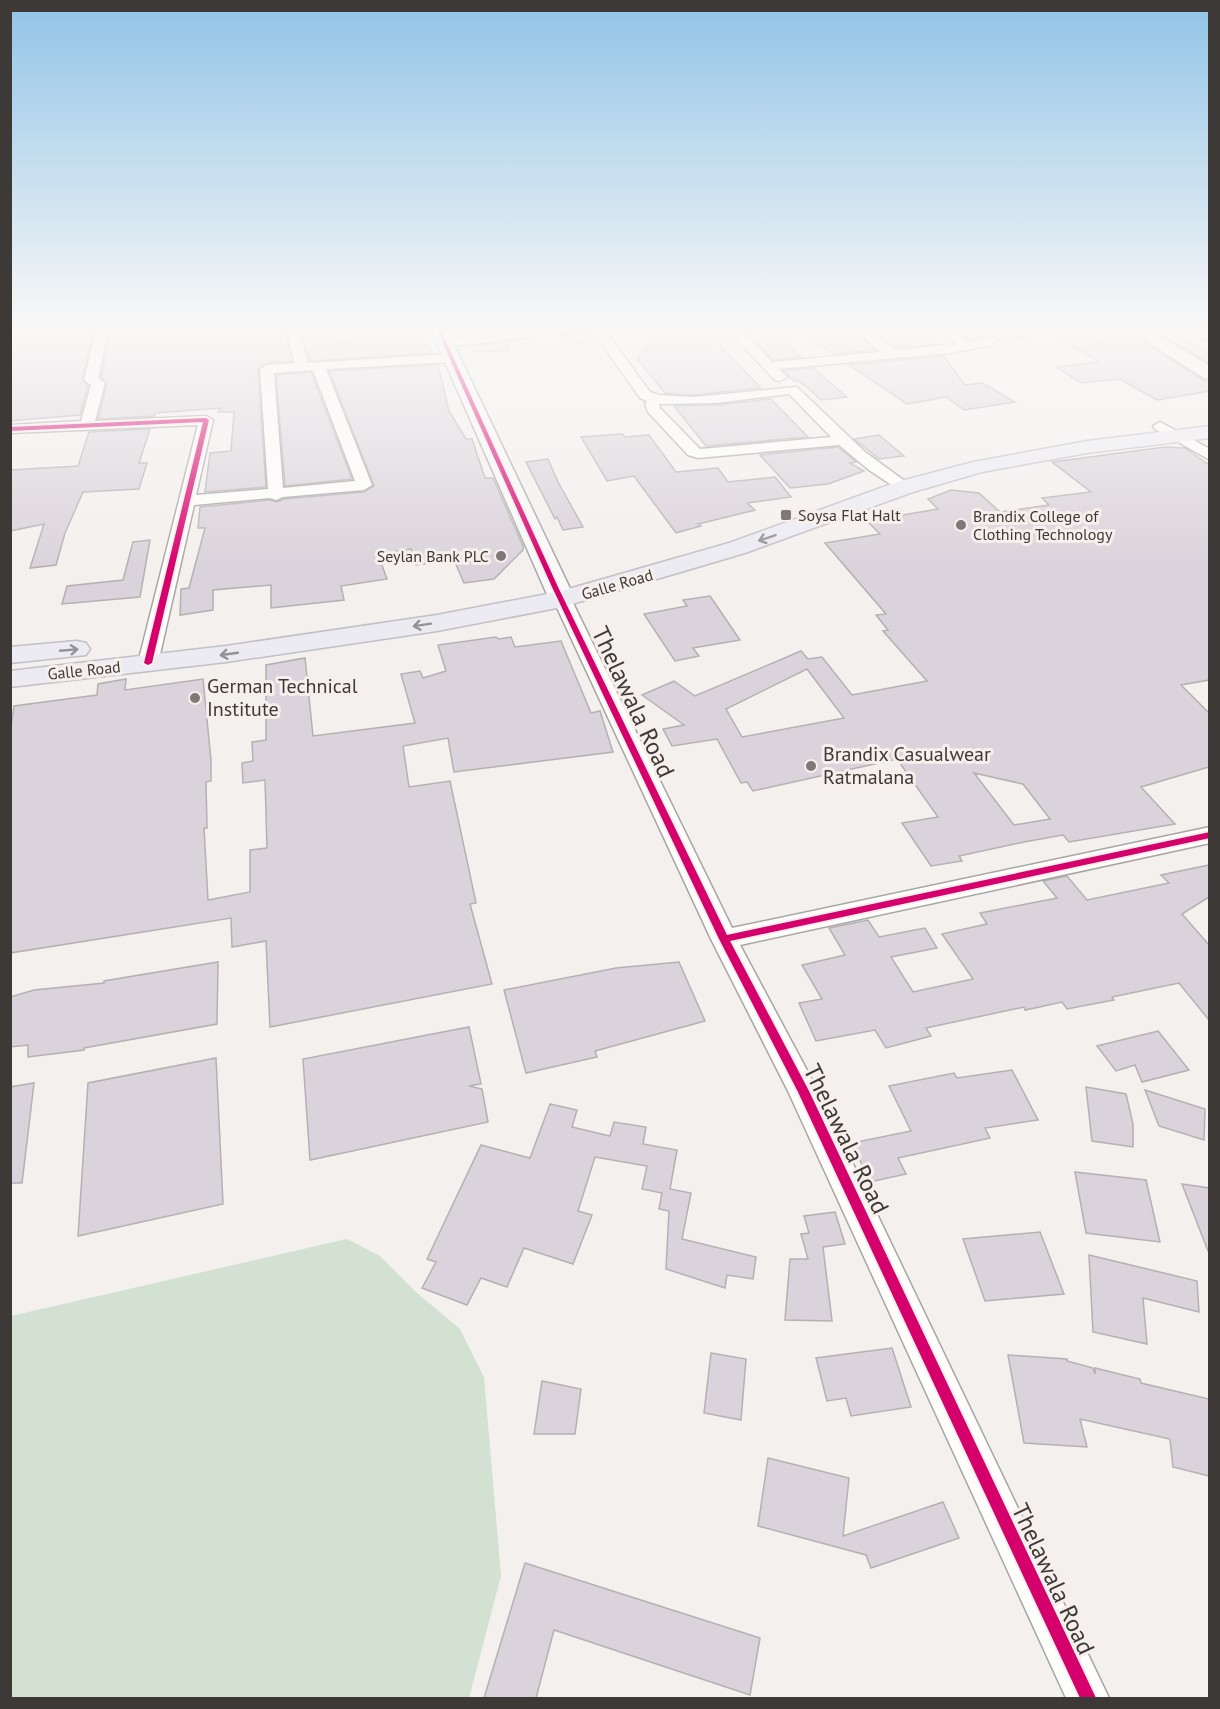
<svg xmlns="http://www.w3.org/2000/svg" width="1220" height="1709" font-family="'PT Sans',sans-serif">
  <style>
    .green { fill: #d2e1d2 }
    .building { fill: #dad3db; stroke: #b3b1b2; stroke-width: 1.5; fill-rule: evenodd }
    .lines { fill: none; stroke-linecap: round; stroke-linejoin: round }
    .street-casing { stroke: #a8a6a4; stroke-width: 3 }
    .secondary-casing { stroke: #a8a6a4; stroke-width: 3 }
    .highway-casing { stroke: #c2bfc6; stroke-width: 3 }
    .street { fill: #fdfdfc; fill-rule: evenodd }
    .secondary { fill: #f8f8f9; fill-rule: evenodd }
    .highway { fill: #ecebf2; fill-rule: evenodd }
    .cycleway-casing { stroke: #f6efeb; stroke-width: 4 }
    .cycleway { fill: #d6006c; fill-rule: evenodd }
    .oneway { stroke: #949294 }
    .poi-dot { fill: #7c7977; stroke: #f6efeb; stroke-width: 2 }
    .labels { text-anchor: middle; stroke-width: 6; stroke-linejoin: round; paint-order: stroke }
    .far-poi-label { font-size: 16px; fill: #3c3937; stroke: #f6efeb; text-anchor: start }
    .far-street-label { font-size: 16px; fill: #3c3937; stroke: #f6efeb }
    .poi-label { font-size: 20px; fill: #3c3937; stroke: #f6efeb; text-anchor: start }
    .near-street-label { font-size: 24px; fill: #3c3937; stroke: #f6efeb }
  </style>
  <rect width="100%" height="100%" fill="#f3f0ee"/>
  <!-- green -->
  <polygon class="green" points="347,1239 380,1256 416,1292 460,1329 484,1377 501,1576 469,1698 11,1698 11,1316"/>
  <!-- building -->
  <g class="building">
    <polygon points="23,328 95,328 82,379 88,386 80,415 10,421 10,329"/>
    <polygon points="111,328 284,328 292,361 267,363 258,369 266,487 205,492 210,453 231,451 234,412 218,412 221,408 155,413 154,416 98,419 107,384 101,377"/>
    <polygon points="300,328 330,328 334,342 378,338 370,328 394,328 398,337 419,335 424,345 428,344 432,353 310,361"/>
    <polygon points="660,328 724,328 728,334 719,344 761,388 693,395 665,393 637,359"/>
    <polygon points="742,328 792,328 782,341 801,357 773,360"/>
    <polygon points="795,328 851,328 875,350 834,354"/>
    <polygon points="871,328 925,328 936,344 896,348"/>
    <polygon points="955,328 1022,328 1025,331 1026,338 1000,342 992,335 969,340"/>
    <polygon points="1044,328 1078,328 1097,341 1136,337 1203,380 1209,381 1209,391 1157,400 1120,379 1081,383 1056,367 1099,362"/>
    <polygon points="591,332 597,340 566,345 559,336"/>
    <polygon points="1172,334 1209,354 1209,363 1162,335"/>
    <polygon points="505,342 509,350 474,352 471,346"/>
    <polygon points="944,356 965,385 983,383 1015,402 964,410 946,397 907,404 849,365"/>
    <polygon points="438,365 449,411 466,439 472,439 485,478 493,478 523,546 523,550 494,579 464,583 454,560 416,565 411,549 378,554 387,579 341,586 344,600 271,608 271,585 213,590 213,610 180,615 181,589 189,588 205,528 198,528 200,507 270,500 277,502 284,499 364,492 374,486 329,371"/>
    <polygon points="813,368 847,397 821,400 806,386 798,381 794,381 784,371"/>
    <polygon points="311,372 352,479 285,486 276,375"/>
    <polygon points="771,399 808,437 706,446 674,406 716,405"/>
    <polygon points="150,429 139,463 147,463 139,489 83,492 65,533 56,565 30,568 44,524 10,531 10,470 78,466 89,432"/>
    <polygon points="622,434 625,437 649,435 676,472 718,468 728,482 775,477 791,497 747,503 755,510 698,524 701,526 676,533 634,476 607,481 581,437"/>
    <polygon points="879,435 904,456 879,459 854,439"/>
    <polygon points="838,447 856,462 850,463 864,471 828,484 790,488 760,455"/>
    <path d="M1165,447l20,1 24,17v215l-28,5 28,28v54l-68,20 34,37 -106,18 -6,-7 -39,7 -65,14 3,5 -31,5 -29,-43 36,-6 -41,-58 -144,32 -6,-9 -6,1 -24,-44 -45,7 -9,-17 21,-4 -42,-30 32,-14 21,15 106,-45 7,8 14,-2 30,38 75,-14 -44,-50 5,-1 -12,-15 10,-1 -61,-71 55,-9 -13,-13 71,-12 -10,-10 23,-9 28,3 21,19 49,-7 -7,-7 49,-6 -39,-30zM807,669l37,49 -102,19 -16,-28zM974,773l49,11 27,35 -36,6z"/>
    <polygon points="548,459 558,482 583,527 563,530 557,517 555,519 526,462"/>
    <polygon points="150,540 140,597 62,604 67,586 123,580 133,542"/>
    <polygon points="710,596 740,640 693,648 699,656 675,661 644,614 687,606 683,600"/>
    <polygon points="496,637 499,639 511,637 515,647 561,641 591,713 600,711 613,752 454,772 448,738 403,746 409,787 450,781 476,903 470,904 492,984 270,1027 266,941 232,947 231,918 10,953 10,734 14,706 97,695 98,684 126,679 125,690 203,679 211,760 211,781 206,782 207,828 204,828 208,900 250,892 250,850 267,848 265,780 243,783 242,763 253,761 252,742 266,740 266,665 305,658 313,736 415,723 401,674 420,671 423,678 446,671 438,645"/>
    <polygon points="1209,865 1209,897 1182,914 1209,945 1209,1020 1179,983 1112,997 1114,1000 1067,1009 1062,1002 1025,1010 1024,1007 926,1028 931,1036 886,1048 875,1030 816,1041 799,1003 822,999 802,965 845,955 829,928 868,920 879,937 925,928 937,948 891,957 913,992 973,979 942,934 987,924 980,913 1057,898 1043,881 1067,876 1087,900 1169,883 1161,875"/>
    <polygon points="218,962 217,1024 84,1048 84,1050 28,1057 28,1045 10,1047 10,997 34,990 104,983 104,981"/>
    <polygon points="679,962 705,1021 595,1051 597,1057 526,1073 504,990 616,968"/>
    <polygon points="469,1027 481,1084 469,1086 482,1089 488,1122 310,1160 303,1059"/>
    <polygon points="1158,1031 1189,1070 1142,1082 1135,1065 1116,1071 1097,1046"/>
    <polygon points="216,1058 223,1204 78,1236 88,1083"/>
    <polygon points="1012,1070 1038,1120 985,1128 990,1138 898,1158 906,1174 870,1182 852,1143 911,1131 889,1086 954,1073 957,1078"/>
    <polygon points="34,1083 22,1183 10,1183 10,1087"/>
    <polygon points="1086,1087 1126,1094 1133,1124 1133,1147 1092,1141"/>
    <polygon points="1145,1090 1205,1109 1204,1140 1159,1126"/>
    <polygon points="550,1104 577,1110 572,1127 610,1136 614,1122 646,1127 643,1144 677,1150 670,1189 691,1193 682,1239 756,1257 753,1279 727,1275 725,1288 666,1269 669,1211 659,1209 662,1193 642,1189 647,1166 595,1157 578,1211 592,1215 573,1264 524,1248 507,1287 481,1278 467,1305 422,1288 436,1262 427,1259 481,1145 530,1158"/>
    <polygon points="1075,1172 1146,1180 1160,1242 1086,1233"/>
    <polygon points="1182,1184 1209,1188 1209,1251 1208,1251"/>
    <polygon points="835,1212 845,1244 823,1247 832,1321 785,1320 790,1259 808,1259 801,1234 809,1233 804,1216"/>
    <polygon points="1040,1232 1064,1294 985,1301 963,1239"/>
    <polygon points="1089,1255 1197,1281 1199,1312 1143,1298 1147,1344 1093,1332"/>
    <polygon points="892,1348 911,1407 851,1416 846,1398 827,1401 816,1358"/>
    <polygon points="711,1353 746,1359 741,1420 704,1413"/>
    <polygon points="1008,1355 1067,1359 1067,1361 1093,1368 1095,1374 1095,1368 1140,1379 1141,1383 1209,1399 1209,1476 1173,1467 1170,1439 1080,1419 1087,1447 1024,1443"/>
    <polygon points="542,1381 581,1389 575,1434 534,1434"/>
    <polygon points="768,1458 849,1478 843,1536 943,1502 959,1538 871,1568 866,1555 758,1526"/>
    <polygon points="525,1563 760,1638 750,1695 554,1630 536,1698 484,1698"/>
  </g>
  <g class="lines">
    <defs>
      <g id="street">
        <path d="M97,328h12l-11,50 7,5 -10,38 111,-5 7,4 -17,75 72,-6 -8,-120 7,-4 28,-2 -9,-35h12l10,35 144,-9 6,4 -6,4 -126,7 46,116 -8,5 -81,7 -7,3 -6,-2 -76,7 -36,158 -3,4h-14l-3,-4 60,-238 -188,8v-8l71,-4 10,-36 -7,-5zM313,370l42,111 -72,7 -9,-115z"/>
        <path d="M551,328h52l47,64 9,3 34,2 104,-10 68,65 48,35 -8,5 -6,-2 -30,-20 -30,-25 -141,13 -10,-3 -40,-43 -3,-8 2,-3 -7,-3 -48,-68 -147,17 -6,-4 6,-4zM789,394l42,43 -131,12 -40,-41 -1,-4 57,-1z"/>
        <polygon points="726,328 739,328 772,362 881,352 853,328 867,328 895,350 956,344 937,328 951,328 968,342 992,337 998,341 992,345 949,353 779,369 787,377 780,381 775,380"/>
        <polygon points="1024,328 1038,328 1042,332 1036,336"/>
        <polygon points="1190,328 1203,328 1210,333 1210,342 1192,333"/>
        <polygon points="1160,422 1210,449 1210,460 1155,429 1153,426"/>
        <polygon points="562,594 568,595 571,599 732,928 1210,827 1210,843 740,945 818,1091 1109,1698 1066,1698 788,1091 711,939 553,599 556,595"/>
      </g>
      <g id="secondary">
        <polygon points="430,328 446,328 575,599 571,604 562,607 553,604 549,599"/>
        <polygon points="1126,328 1146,328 1210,366 1210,379 1204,378"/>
      </g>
      <g id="highway">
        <polygon points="1210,426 1210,438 1087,453 982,472 913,492 745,553 562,607 437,631 226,662 10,687 10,671 226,646 437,615 558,592 729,543 897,482 973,462 1087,441"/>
        <polygon points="77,641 86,643 90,649 86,655 10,663 10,647"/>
      </g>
    </defs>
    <!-- street casing -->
    <use href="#street" class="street-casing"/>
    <!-- secondary casing -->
    <use href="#secondary" class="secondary-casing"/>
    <!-- highway casing -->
    <use href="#highway" class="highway-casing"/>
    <!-- street -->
    <use href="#street" class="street"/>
    <!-- secondary -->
    <use href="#secondary" class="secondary"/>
    <!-- highway -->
    <use href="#highway" class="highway"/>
    <defs>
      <g id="cycleway">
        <polygon points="436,328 440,328 558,587 727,935 1210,832 1210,838 730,941 809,1091 1096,1698 1080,1698 798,1092 719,939 552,587"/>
        <polygon points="206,418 209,420 152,663 148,665 144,663 203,422 10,431 10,427"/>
      </g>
    </defs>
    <!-- cycleway casing -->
    <use href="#cycleway" class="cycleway-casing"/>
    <!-- cycleway -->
    <use href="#cycleway" class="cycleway"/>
  </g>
  <!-- one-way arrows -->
  <defs><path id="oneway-shaft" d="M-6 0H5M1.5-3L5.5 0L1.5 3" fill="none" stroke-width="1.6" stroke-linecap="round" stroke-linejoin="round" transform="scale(1.5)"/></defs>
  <g class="oneway">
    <use href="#oneway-shaft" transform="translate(767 538) rotate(161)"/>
    <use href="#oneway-shaft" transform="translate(422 625) rotate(171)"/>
    <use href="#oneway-shaft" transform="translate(69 650) rotate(-5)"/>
    <use href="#oneway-shaft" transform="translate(229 654) rotate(172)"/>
  </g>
  <!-- sky -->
  <linearGradient id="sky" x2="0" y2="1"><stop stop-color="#91c4e7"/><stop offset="0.58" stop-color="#faf8f7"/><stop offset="1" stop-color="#faf8f7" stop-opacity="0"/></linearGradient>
  <rect width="1220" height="567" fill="url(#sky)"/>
  <!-- markers -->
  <g class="poi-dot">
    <rect x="780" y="509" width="12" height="12" rx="3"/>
    <circle cx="961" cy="525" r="6"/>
    <circle cx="501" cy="556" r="6"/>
    <circle cx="195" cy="698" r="6"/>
    <circle cx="811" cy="766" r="6"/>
  </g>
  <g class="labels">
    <!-- far-poi labels -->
    <g class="far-poi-label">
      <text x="798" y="521">Soysa Flat Halt</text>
      <text x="973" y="522">Brandix College of<tspan x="973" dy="18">Clothing Technology</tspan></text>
      <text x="489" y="562" text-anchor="end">Seylan Bank PLC</text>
    </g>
    <!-- far-street labels -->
    <g class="far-street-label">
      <text transform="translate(617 584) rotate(-16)" y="6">Galle Road</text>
      <text transform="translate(84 670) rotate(-6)" y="6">Galle Road</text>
    </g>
    <!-- poi labels -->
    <g class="poi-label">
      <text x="207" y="693">German Technical<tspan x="207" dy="23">Institute</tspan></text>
      <text x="823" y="761">Brandix Casualwear<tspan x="823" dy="23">Ratmalana</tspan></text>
    </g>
    <!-- near-street labels -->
    <g class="near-street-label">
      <text transform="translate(633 702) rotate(65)" y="8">Thelawala Road</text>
      <text transform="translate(846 1139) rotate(64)" y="8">Thelawala Road</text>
      <text transform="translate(1053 1579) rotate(65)" y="8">Thelawala Road</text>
    </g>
  </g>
  <!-- border -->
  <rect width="1220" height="1709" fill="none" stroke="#3c3937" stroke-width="24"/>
</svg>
